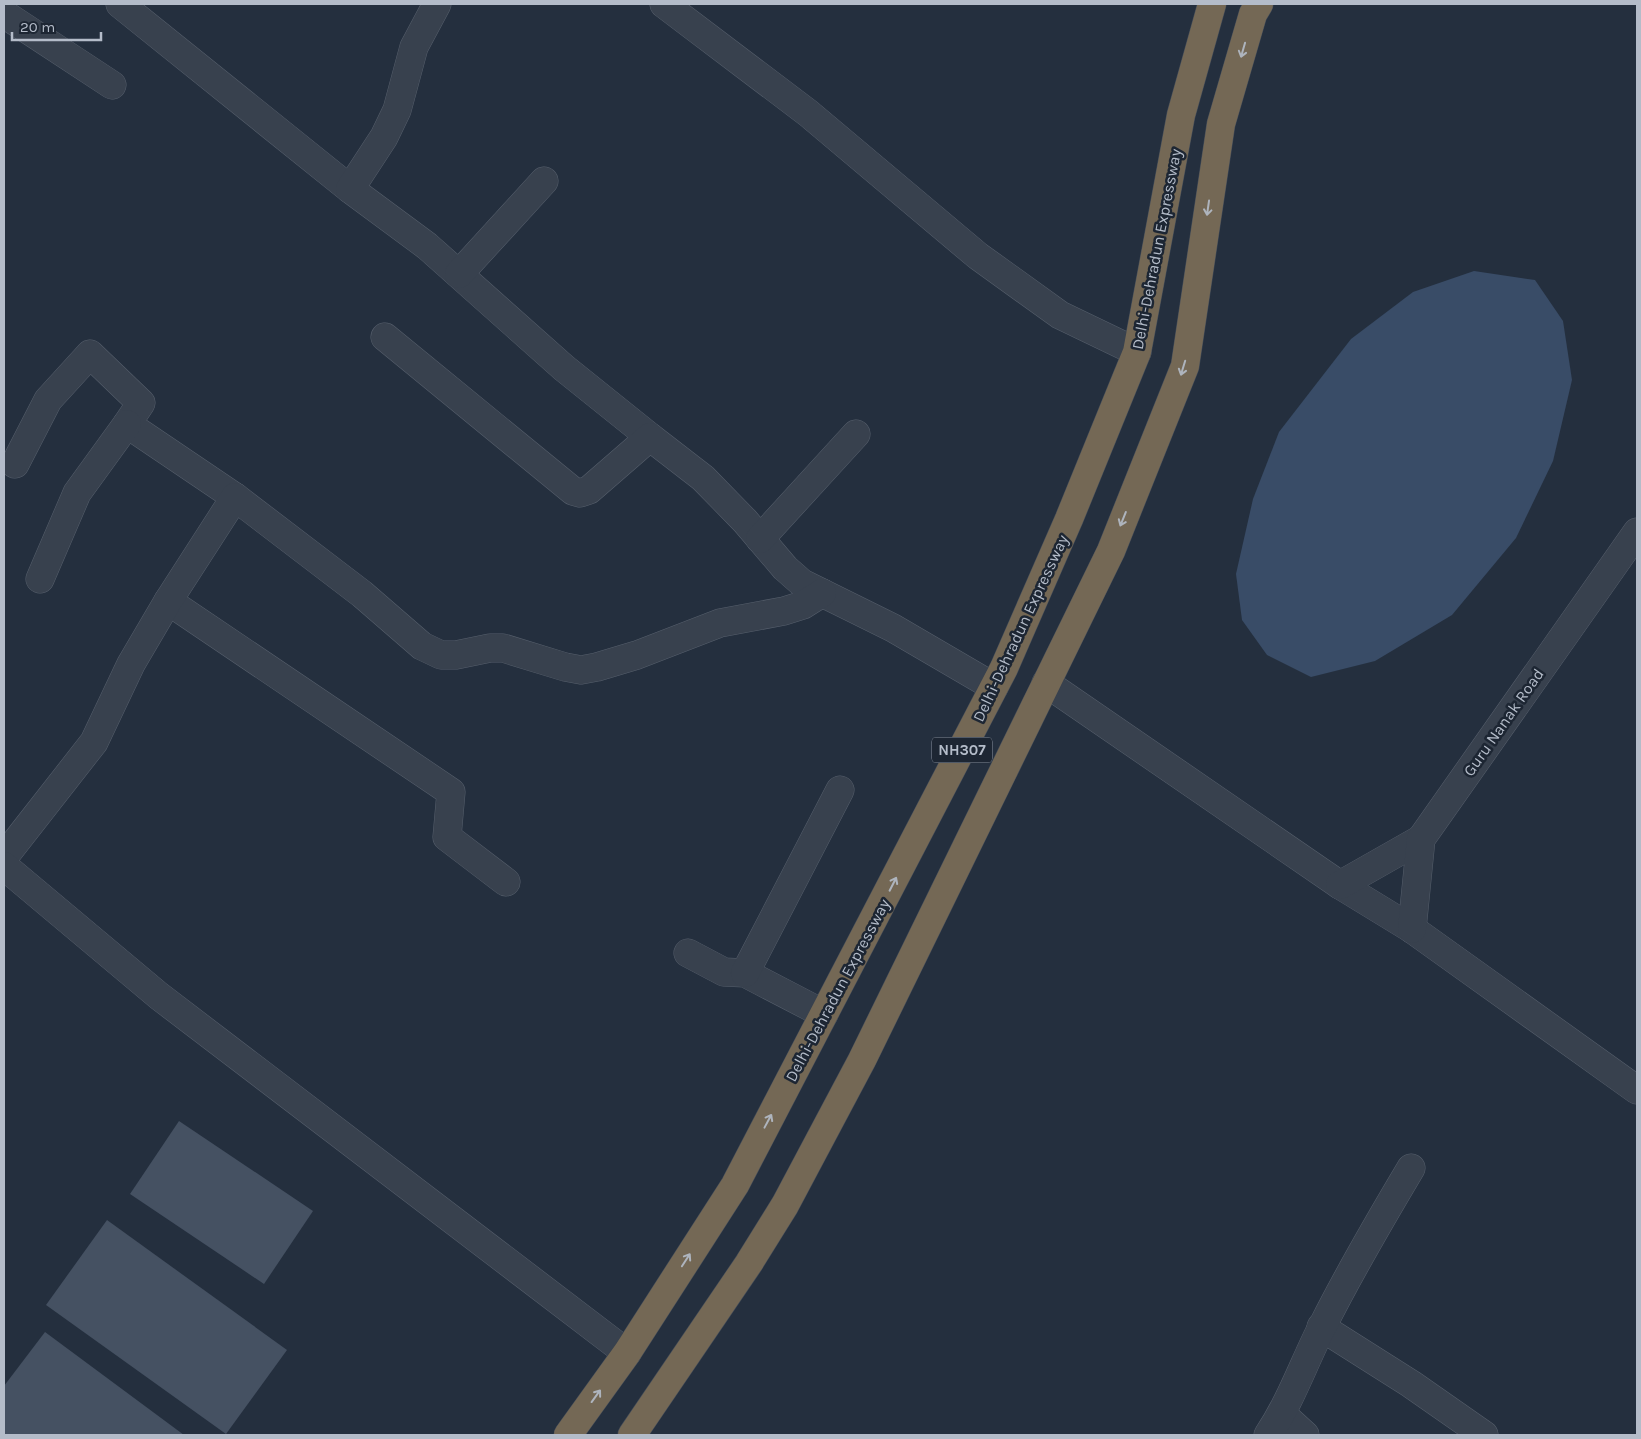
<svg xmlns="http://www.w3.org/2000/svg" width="1641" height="1439" font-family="Karla,sans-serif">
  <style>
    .water { fill: #394c67 }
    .building { fill: #455162 }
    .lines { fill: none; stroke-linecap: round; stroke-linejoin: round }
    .minor-casing { stroke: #565f6c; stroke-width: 29 }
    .highway-casing { stroke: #434c59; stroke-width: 29 }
    .minor { stroke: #38414e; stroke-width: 28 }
    .highway { stroke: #746855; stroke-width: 28 }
    .oneway { stroke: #aeb4bd }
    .labels { text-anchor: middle; stroke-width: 5; stroke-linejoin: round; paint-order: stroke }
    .shield { fill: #1d2633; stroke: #878f9c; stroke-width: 1 }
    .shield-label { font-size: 15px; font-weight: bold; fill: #b4bcc9 }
    .street-label { font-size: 16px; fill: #b4bcc9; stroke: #1d2633 }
  </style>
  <rect width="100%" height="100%" fill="#242f3e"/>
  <!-- water -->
  <polygon class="water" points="1474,271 1535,280 1563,321 1572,380 1553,461 1516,538 1452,615 1375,661 1311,677 1267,655 1242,620 1236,574 1253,499 1279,432 1351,339 1413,292"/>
  <!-- building -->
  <g class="building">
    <polygon points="179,1121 313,1211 264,1284 130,1194"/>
    <polygon points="107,1220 287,1350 226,1434 46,1305"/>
    <polygon points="45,1332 184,1435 4,1435 4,1386"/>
  </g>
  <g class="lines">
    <defs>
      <g id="minor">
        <polyline points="120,4 350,189"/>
        <polyline points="437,4 414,47 397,110 384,137 350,189 427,246 564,368 650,437"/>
        <polyline points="664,4 808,113 978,256 1060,315 1137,352"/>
        <polyline points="4,14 112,85"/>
        <polyline points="459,274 544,181"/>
        <polyline points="385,337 573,491 580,493 589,490 650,437 703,478 745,521 785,568 802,583 893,628 994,687"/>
        <polyline points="15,464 48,400 90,354 141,403 127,424 235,497"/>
        <polyline points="760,539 856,434"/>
        <polyline points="40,579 77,493 127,424"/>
        <polyline points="168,601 451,792 447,837 506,882"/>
        <polyline points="1046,683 1340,885 1412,929 1637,1090"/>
        <polyline points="4,857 94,742 131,664 168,601 235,497 362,594 422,646 441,655 456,655 490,648 503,648 565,667 581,670 597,667 637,655 720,623 784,611 803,605 822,593"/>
        <polyline points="4,866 159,996 627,1353"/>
        <polyline points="1340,885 1421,839"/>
        <polyline points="1412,929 1421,839 1637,532"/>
        <polyline points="688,953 724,972 745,973 824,1014"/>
        <polyline points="745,973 840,790"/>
        <polyline points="1321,1327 1411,1384 1484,1435"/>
        <polyline points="1282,1414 1305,1435"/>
        <path d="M1268,1435c23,-34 36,-73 55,-110 27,-54 57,-105 88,-157"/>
      </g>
      <g id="highway">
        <polyline points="568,1435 627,1353 735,1185 1004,668 1069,519 1137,352 1181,115 1212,4"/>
        <polyline points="632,1435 749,1263 785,1205 862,1060 1111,551 1185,366 1221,124 1253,14 1259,4"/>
      </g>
    </defs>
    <!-- minor casing -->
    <use href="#minor" class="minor-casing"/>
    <!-- highway casing -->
    <use href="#highway" class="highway-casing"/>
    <!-- minor -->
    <use href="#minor" class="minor"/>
    <!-- highway -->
    <use href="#highway" class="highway"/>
  </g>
  <!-- one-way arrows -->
  <defs><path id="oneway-shaft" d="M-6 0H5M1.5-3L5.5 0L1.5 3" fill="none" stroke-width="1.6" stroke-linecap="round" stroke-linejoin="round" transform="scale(1.25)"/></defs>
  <g class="oneway">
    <use href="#oneway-shaft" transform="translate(1243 50) rotate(106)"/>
    <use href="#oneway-shaft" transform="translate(1208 208) rotate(98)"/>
    <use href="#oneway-shaft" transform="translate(1183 368) rotate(107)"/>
    <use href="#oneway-shaft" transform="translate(1123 519) rotate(112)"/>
    <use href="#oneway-shaft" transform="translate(893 884) rotate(-63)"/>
    <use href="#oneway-shaft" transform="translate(768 1121) rotate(-62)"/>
    <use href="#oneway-shaft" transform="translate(686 1260) rotate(-57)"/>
    <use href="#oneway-shaft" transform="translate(596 1396) rotate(-54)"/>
  </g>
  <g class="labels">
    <!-- shield labels -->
    <rect class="shield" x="932" y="737.5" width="60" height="25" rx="4"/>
    <g class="shield-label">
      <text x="962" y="755">NH307</text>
    </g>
    <!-- street labels -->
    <g class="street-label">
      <text transform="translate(1156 249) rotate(-79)" y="6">Delhi-Dehradun Expressway</text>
      <text transform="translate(1020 628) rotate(-65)" y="6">Delhi-Dehradun Expressway</text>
      <text transform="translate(1503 722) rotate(-55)" y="6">Guru Nanak Road</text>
      <text transform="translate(837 990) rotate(-62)" y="6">Delhi-Dehradun Expressway</text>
    </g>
  </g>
  <!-- border -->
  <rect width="1641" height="1439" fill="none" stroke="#b4bcc9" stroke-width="10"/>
  <!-- scale -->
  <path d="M12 32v8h89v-8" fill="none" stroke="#b4bcc9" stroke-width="2.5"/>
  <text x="20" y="32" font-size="15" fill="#b4bcc9" stroke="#1d2633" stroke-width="4" paint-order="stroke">20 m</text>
</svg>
